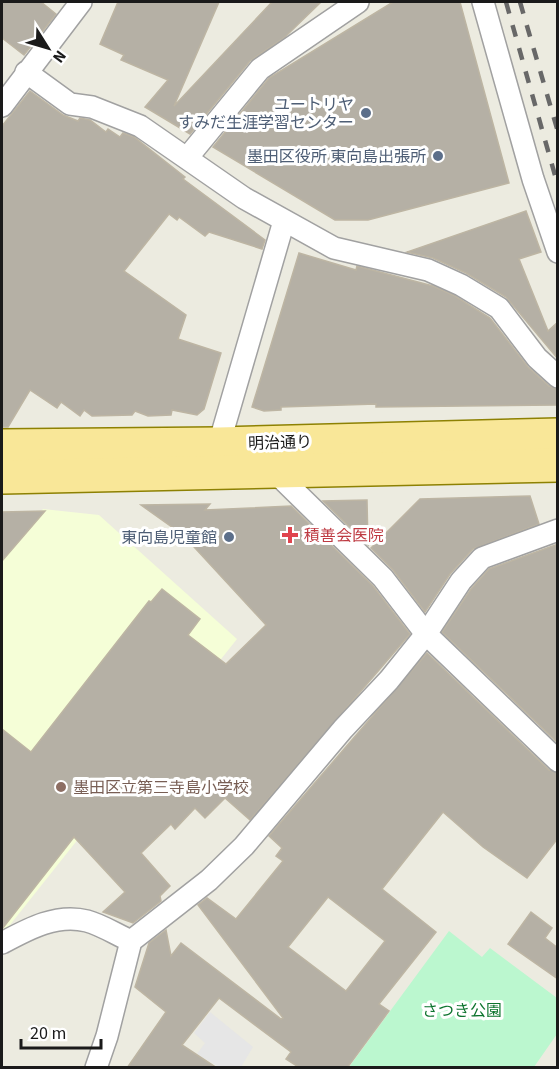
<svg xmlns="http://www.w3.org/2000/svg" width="559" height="1069" font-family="'Source Sans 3','Noto Sans JP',sans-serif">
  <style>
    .education { fill: #f5fed7 }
    .park { fill: #bbf7cf }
    .parking { fill: #e6e6e6 }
    .building { fill: #b5b0a5; stroke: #bdb5a3; stroke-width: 1.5; fill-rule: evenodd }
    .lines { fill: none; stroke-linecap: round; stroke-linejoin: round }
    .minor-casing { stroke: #a1a1a1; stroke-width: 24 }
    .primary-casing { stroke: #8d8103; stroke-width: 36 }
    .minor { stroke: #fff; stroke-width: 21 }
    .primary { stroke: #f9e798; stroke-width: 33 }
    .rail { stroke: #686868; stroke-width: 4.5; stroke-dasharray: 12 12; stroke-linecap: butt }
    .service-dot { fill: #5c6f8a; stroke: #fff; stroke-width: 2 }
    .health-dot { fill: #e0444e; stroke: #fff; stroke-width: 2 }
    .education-dot { fill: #8d6e63; stroke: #fff; stroke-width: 2 }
    .labels { text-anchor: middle; stroke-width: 6; stroke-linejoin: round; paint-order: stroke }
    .service-label { font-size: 16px; fill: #4e5e75; stroke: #fff; text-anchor: end }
    .street-label { font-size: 16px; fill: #1a1a1a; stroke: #fff }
    .health-label { font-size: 16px; fill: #be3a42; stroke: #fff; text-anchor: start }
    .education-label { font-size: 16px; fill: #785e54; stroke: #fff; text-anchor: start }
    .park-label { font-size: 16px; fill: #0d742e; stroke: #fff }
  </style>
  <rect width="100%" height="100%" fill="#ecebe0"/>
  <!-- education -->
  <polygon class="education" points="43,509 99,515 237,639 2,935 2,558"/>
  <!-- park -->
  <polygon class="park" points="449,931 482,957 490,948 557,998 557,1034 534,1067 349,1067"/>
  <!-- parking -->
  <polygon class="parking" points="210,1012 253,1047 241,1067 219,1067 197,1054 205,1043 194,1033"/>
  <!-- building -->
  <g class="building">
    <polygon points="2,2 41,2 56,14 24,55 2,38"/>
    <polygon points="118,2 219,2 174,106 272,2 321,2 285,37 250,61 190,134 145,107 168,80 121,60 124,55 100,44"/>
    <polygon points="393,2 460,2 509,183 368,220 335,220 213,147 269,78"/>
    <polygon points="30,91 63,115 78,121 80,118 90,120 106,132 108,129 120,137 123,133 134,137 185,177 183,179 265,240 262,249 209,232 205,236 179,217 177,220 169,214 124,271 186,315 178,339 221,353 204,409 197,415 172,410 171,415 148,416 135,411 132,415 92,416 84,410 80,416 61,402 57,408 30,390 8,427 2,427 2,126"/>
    <polygon points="526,211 541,252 519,259 548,331 558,322 558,359 506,297 466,273 433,258 407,252"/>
    <polygon points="299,253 356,270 357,266 433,286 455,296 490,318 528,367 549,386 558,389 558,405 376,407 376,404 281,407 281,410 264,411 252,407"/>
    <polygon points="530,496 539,524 473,549 450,574 425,612 393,570 371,548 420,499"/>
    <polygon points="367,500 368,545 323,501"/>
    <polygon points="210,504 205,510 291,506 373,586 410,634 250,820 225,798 205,818 195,808 175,829 171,824 141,853 170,886 160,896 161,901 133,923 103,912 125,892 74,837 2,929 2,729 31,752 149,601 151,602 162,589 200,619 188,635 226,664 266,625 183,535 141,505"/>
    <polygon points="45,511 2,561 2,512"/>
    <polygon points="558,544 558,743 442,632 471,589 489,569"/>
    <path d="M427,653l122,117 9,3v65l-31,40 -44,-31 -40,-35 -61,77 54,43 -57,72 10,7 -42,57h-47l-14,-9 5,-7 -72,-54 -37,47 35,23h-90l39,-56 -31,-25 14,-44 17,-13 5,26 10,-13 100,76 2,-1 -85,-113 9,-7 29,21 47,-58 -7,-5 6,-8 -13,-12zM328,897l57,44 -39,50 -58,-44z"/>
    <polygon points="531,912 552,928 545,938 558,948 558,979 508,944"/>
  </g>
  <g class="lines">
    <defs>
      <g id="minor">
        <polyline points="483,2 533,179 558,252"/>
        <polyline points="26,72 70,104 92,107 140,126 244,198 334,248 428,270 461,285 499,308 537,358 558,377"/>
        <polyline points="2,106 81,2"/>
        <polyline points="187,158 260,69 358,2"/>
        <polyline points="219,444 284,221"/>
        <polyline points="274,471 383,578 426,634 558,761"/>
        <path d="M2,943c26,-14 55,-30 85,-22 15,4 30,14 44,20"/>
        <polyline points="96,1068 107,1036 131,941 209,880 244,846 343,729 389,680 426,634 461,581 482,558 558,530"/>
      </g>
      <g id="primary">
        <polyline points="2,446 219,444 558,435"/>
        <polyline points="2,477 558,465"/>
      </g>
    </defs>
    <!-- minor casing -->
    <use href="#minor" class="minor-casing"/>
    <!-- primary casing -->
    <use href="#primary" class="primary-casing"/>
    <!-- minor -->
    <use href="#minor" class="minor"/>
    <!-- primary -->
    <use href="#primary" class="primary"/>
    <!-- rail -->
    <g class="rail">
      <polyline points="506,2 558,186"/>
      <polyline points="520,2 558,132"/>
    </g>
  </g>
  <!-- markers -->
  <g class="service-dot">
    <circle cx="366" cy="113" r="6"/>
    <circle cx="438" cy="156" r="6"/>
    <circle cx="229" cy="537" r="6"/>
  </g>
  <path class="health-dot" d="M287 526h6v6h6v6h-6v6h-6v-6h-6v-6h6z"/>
  <circle class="education-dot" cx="61" cy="787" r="6"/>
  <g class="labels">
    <!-- service labels -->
    <g class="service-label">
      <text x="354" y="110">ユートリヤ<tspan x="354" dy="18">すみだ生涯学習センター</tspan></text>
      <text x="426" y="162">墨田区役所 東向島出張所</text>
      <text x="217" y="543">東向島児童館</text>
    </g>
    <!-- street labels -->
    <g class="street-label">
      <text transform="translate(280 442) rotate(-2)" y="6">明治通り</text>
    </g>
    <!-- health labels -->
    <g class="health-label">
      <text x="304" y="541">積善会医院</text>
    </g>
    <!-- education labels -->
    <g class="education-label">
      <text x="73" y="793">墨田区立第三寺島小学校</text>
    </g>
    <!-- park labels -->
    <g class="park-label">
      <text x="462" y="1016">さつき公園</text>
    </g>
  </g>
  <!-- border -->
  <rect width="559" height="1069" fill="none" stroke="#1a1a1a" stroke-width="6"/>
  <!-- north arrow -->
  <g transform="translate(48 48) rotate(127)" stroke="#ffffff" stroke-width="4.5" paint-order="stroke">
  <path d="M0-4.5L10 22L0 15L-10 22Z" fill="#1a1a1a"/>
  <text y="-9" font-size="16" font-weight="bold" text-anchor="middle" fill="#1a1a1a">N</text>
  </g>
  <!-- scale -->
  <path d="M21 1039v9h80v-9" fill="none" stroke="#1a1a1a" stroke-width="3"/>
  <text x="30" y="1039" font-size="18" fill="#1a1a1a" stroke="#ffffff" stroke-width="4.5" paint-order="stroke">20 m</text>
</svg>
